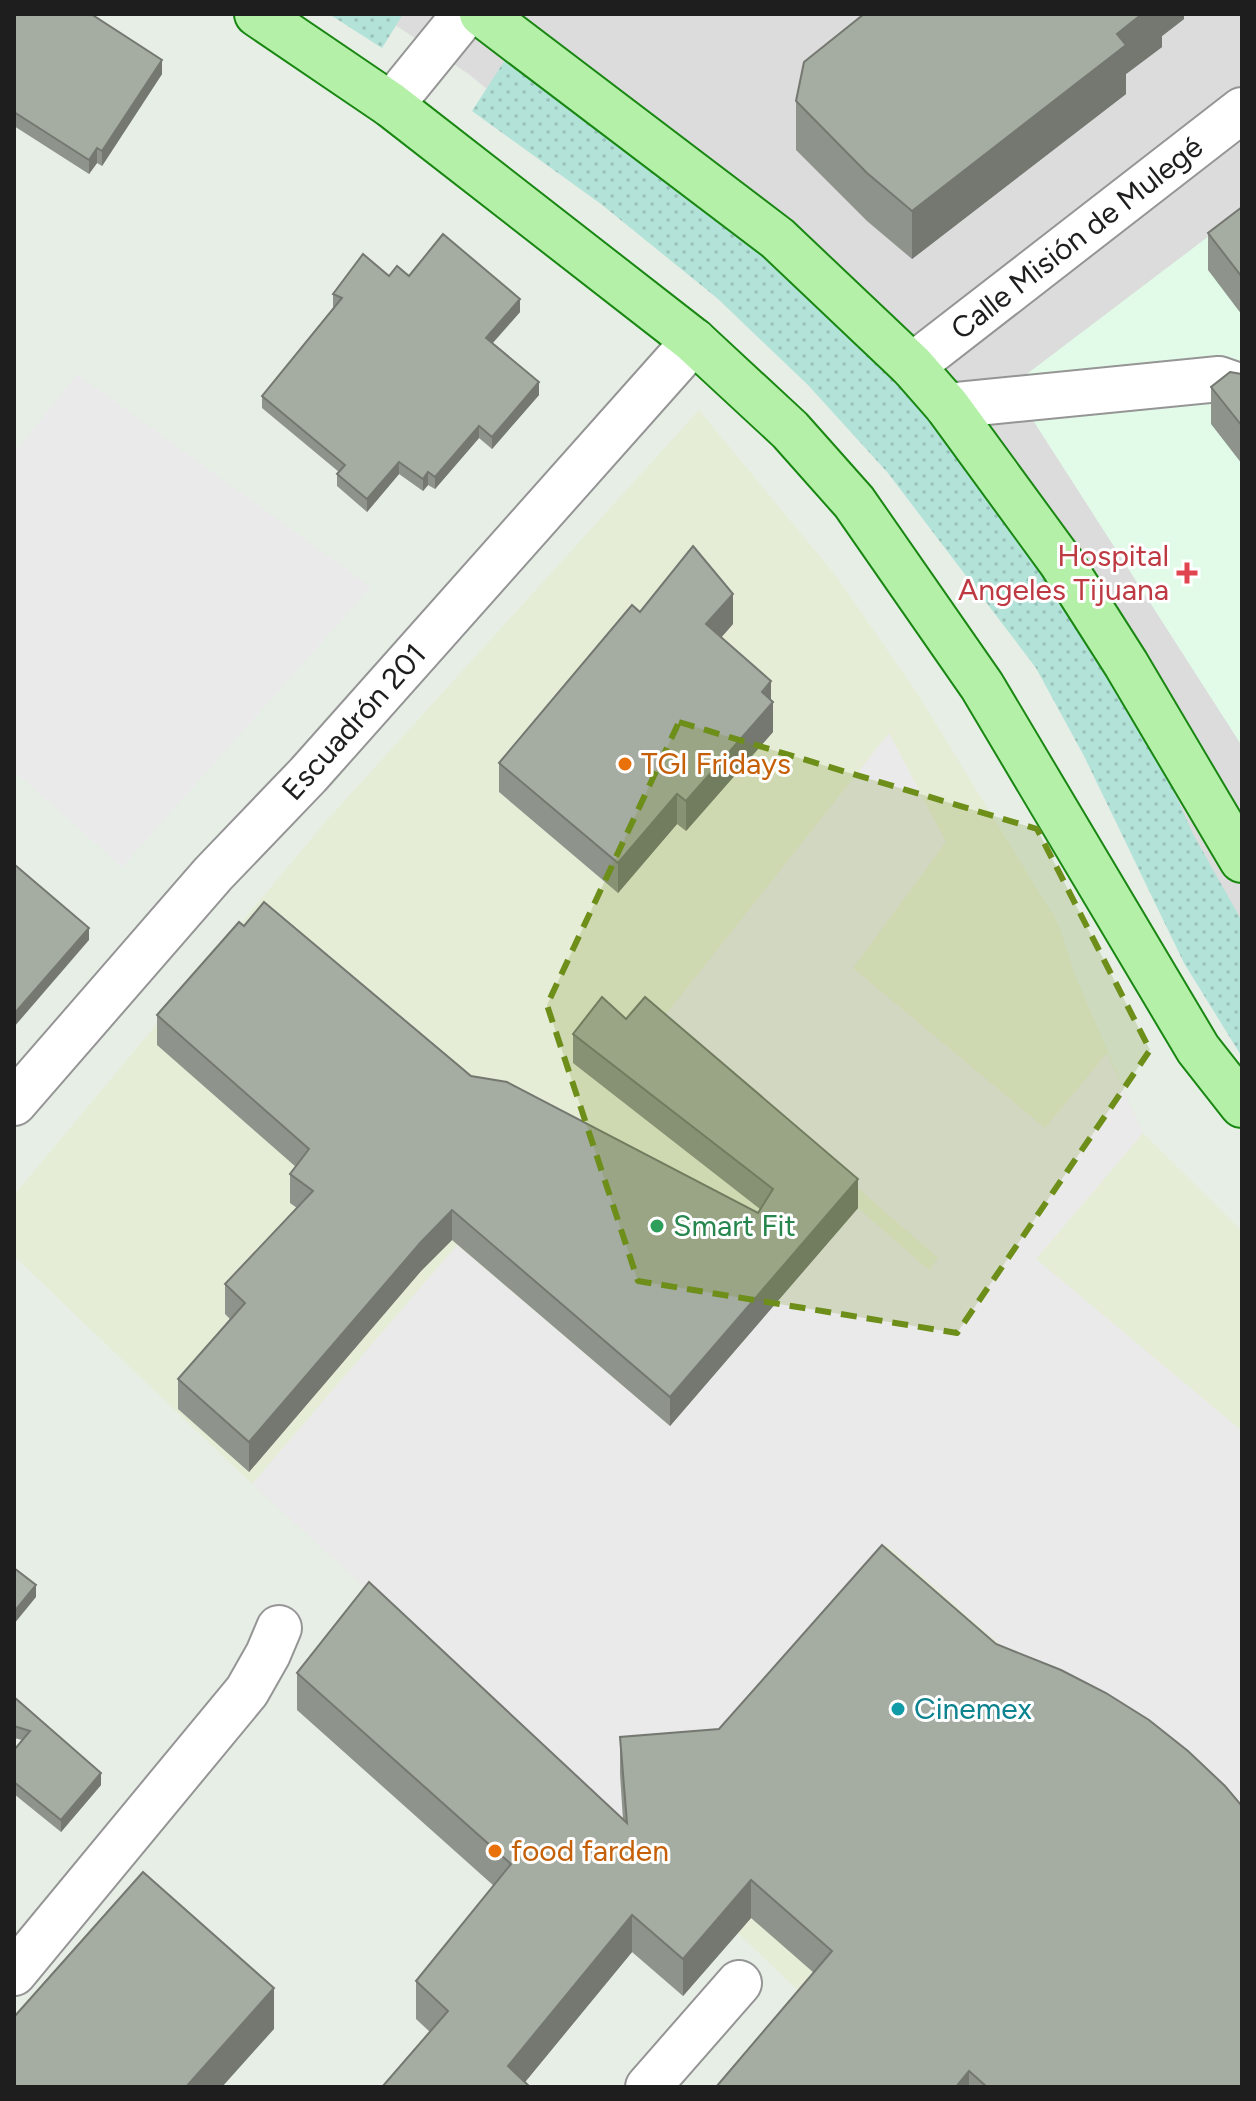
<svg xmlns="http://www.w3.org/2000/svg" width="1256" height="2101" font-family="Figtree,sans-serif">
  <style>
    .residential { fill: #dcdcdc }
    .commercial { fill: #e6edd7 }
    .education { fill: #e2fbe9 }
    .grass { fill: url(#grass-dots) }
    .parking { fill: #eaeaea }
    .lines { fill: none; stroke-linecap: round; stroke-linejoin: round }
    .minor-casing { stroke: #959595; stroke-width: 48 }
    .major-casing { stroke: #198712; stroke-width: 48 }
    .minor { stroke: #fff; stroke-width: 44 }
    .major { stroke: #b4f0a8; stroke-width: 44 }
    .wall { fill: #8e948b }
    .shaded-wall { fill: #747871 }
    .building { fill: #a5aca2; stroke: #747871; stroke-width: 2 }
    .marked { fill: #6e8e1a; fill-opacity: 0.2; stroke: #6e8e1a; stroke-width: 6; stroke-dasharray: 16 10; stroke-linejoin: round }
    .health-dot { fill: #e0444e; stroke: #fff; stroke-width: 3 }
    .food-dot { fill: #e8710a; stroke: #fff; stroke-width: 3 }
    .leisure-dot { fill: #2e9e5b; stroke: #fff; stroke-width: 3 }
    .culture-dot { fill: #0f9aa8; stroke: #fff; stroke-width: 3 }
    .labels { text-anchor: middle; stroke-width: 6; stroke-linejoin: round; paint-order: stroke }
    .street-label { font-size: 30px; fill: #1e1e1e; stroke: #fff }
    .health-label { font-size: 30px; fill: #be3a42; stroke: #fff; text-anchor: end }
    .food-label { font-size: 30px; fill: #c56008; stroke: #fff; text-anchor: start }
    .leisure-label { font-size: 30px; fill: #27864d; stroke: #fff; text-anchor: start }
    .culture-label { font-size: 30px; fill: #0d838f; stroke: #fff; text-anchor: start }
  </style>
  <defs>
    <pattern id="grass-dots" width="8" height="8" patternUnits="userSpaceOnUse" patternTransform="scale(2)"><rect width="8" height="8" fill="#b2e2d8"/><path d="M2 2h.1M6 6h.1" fill="none" stroke="#99c1b9" stroke-width="1.8" stroke-linecap="round"/></pattern>
  </defs>
  <rect width="100%" height="100%" fill="#e6eee6"/>
  <!-- residential -->
  <polygon class="residential" points="379,14 1242,14 1242,1004 884,418 470,75"/>
  <!-- commercial -->
  <polygon class="commercial" points="699,410 836,576 917,693 1059,925 1074,973 1143,1133 1242,1231 1242,2087 899,2087 629,1829 252,1484 14,1256 14,1195 327,820"/>
  <!-- education -->
  <polygon class="education" points="1242,211 1242,746 1011,386"/>
  <!-- grass -->
  <g class="grass">
    <polygon points="329,14 403,14 382,48"/>
    <polygon points="505,60 636,155 768,256 865,342 943,428 1019,536 1151,740 1193,834 1242,921 1242,1057 1184,963 1084,756 1036,668 888,473 808,385 717,298 601,204 472,111"/>
  </g>
  <!-- parking -->
  <g class="parking">
    <polygon points="77,374 371,587 122,867 14,771 14,453"/>
    <polygon points="889,733 946,842 853,968 1045,1128 1107,1053 1143,1133 1036,1259 1242,1431 1242,1858 887,1545 629,1829 252,1484 457,1245 670,1426 858,1208 929,1270 938,1258 663,1018"/>
  </g>
  <g class="lines">
    <defs>
      <g id="minor">
        <polyline points="391,105 465,14"/>
        <polyline points="912,366 1242,110"/>
        <polyline points="947,406 1219,379 1242,387"/>
        <polyline points="14,1103 213,874 308,775 694,341"/>
        <polyline points="14,1973 247,1691 268,1654 279,1628"/>
        <polyline points="648,2087 739,1983"/>
      </g>
      <g id="major">
        <polyline points="257,14 391,105 694,341 790,430 854,502 982,686 1198,1049 1242,1105"/>
        <polyline points="482,14 777,238 912,366 947,406 1061,562 1126,664 1242,860"/>
      </g>
    </defs>
    <!-- minor casing -->
    <use href="#minor" class="minor-casing"/>
    <!-- major casing -->
    <use href="#major" class="major-casing"/>
    <!-- minor -->
    <use href="#minor" class="minor"/>
    <!-- major -->
    <use href="#major" class="major"/>
  </g>
  <!-- wall -->
  <g class="wall">
    <polygon points="14,14 162,74 102,166 97,163 89,174 14,126"/>
    <polygon points="1184,14 1184,19 1162,36 1162,47 1126,74 1126,94 912,259 867,221 796,150 796,101"/>
    <polygon points="1242,207 1242,315 1208,270 1208,233"/>
    <polygon points="389,276 409,276 520,312 493,343 539,395 492,449 479,438 435,489 428,485 423,491 399,474 367,512 337,486 337,474 339,472 262,408 262,396 334,307 333,307 333,294"/>
    <polygon points="1242,374 1242,464 1211,424 1211,387"/>
    <polygon points="733,624 721,638 771,700 773,732 686,831 677,824 618,893 499,792 499,763"/>
    <polygon points="157,1015 471,1076 758,1213 760,1209 573,1063 573,1034 626,1019 858,1208 670,1426 452,1240 421,1271 249,1472 178,1409 178,1379 230,1319 225,1314 225,1284 297,1208 290,1203 290,1174 296,1167 157,1045"/>
    <polygon points="297,1673 623,1820 620,1774 620,1737 1242,2087 716,2087 814,1973 751,1918 683,1996 632,1952 525,2082 430,2032 416,2019 416,1981 494,1886 297,1710"/>
    <polygon points="14,1697 101,1785 61,1832 14,1794 14,1750 22,1740 14,1738"/>
  </g>
  <!-- shaded-wall -->
  <g class="shaded-wall">
    <polygon points="1142,14 1184,14 1184,19 1162,36 1162,47 1126,74 1126,94 912,259 912,211 1117,34"/>
    <polygon points="162,60 162,74 102,166 102,151"/>
    <polygon points="97,148 97,163 89,174 89,160"/>
    <polygon points="520,299 520,312 486,350 486,338"/>
    <polygon points="539,382 539,395 492,449 492,437"/>
    <polygon points="479,426 479,438 435,489 435,477"/>
    <polygon points="399,462 399,474 367,512 367,499"/>
    <polygon points="428,472 428,485 423,491 423,479"/>
    <polygon points="733,594 733,624 706,654 706,624"/>
    <polygon points="771,681 771,705 773,702 773,732 686,831 686,801"/>
    <polygon points="677,794 677,824 618,893 618,863"/>
    <polygon points="89,928 89,940 14,1027 14,1014"/>
    <polygon points="858,1179 858,1208 670,1426 670,1397"/>
    <polygon points="452,1210 452,1240 421,1271 249,1472 249,1442 421,1242"/>
    <polygon points="36,1585 36,1597 14,1624 14,1612"/>
    <polygon points="101,1773 101,1785 61,1832 61,1820"/>
    <polygon points="751,1880 751,1918 683,1996 683,1959"/>
    <polygon points="632,1915 632,1952 521,2087 508,2066"/>
    <polygon points="274,1988 274,2029 222,2087 186,2087"/>
    <polygon points="969,2071 969,2087 956,2087"/>
  </g>
  <!-- building -->
  <g class="building">
    <polygon points="14,14 91,14 162,60 102,151 97,148 89,160 14,112"/>
    <polygon points="864,14 1142,14 1117,34 1126,45 912,211 867,173 796,101 804,62"/>
    <polygon points="1242,207 1242,277 1208,233"/>
    <polygon points="443,234 520,299 486,338 539,382 492,437 479,426 435,477 428,472 423,479 399,462 367,499 337,474 345,465 262,396 342,298 333,294 363,254 389,276 397,266 409,276"/>
    <polygon points="1230,372 1242,374 1242,426 1211,387"/>
    <polygon points="693,546 733,594 706,624 771,681 762,692 773,702 686,801 677,794 618,863 499,763 632,605 640,612"/>
    <polygon points="15,865 89,928 14,1014 14,867"/>
    <polygon points="264,902 471,1076 507,1082 758,1213 773,1189 573,1034 602,997 626,1019 645,997 858,1179 670,1397 452,1210 421,1242 249,1442 178,1379 245,1303 225,1284 313,1191 290,1174 309,1149 157,1015 239,922 244,926"/>
    <polygon points="882,1545 996,1644 1061,1670 1106,1693 1149,1720 1188,1751 1225,1786 1242,1806 1242,2087 987,2087 969,2071 956,2087 716,2087 832,1951 751,1880 683,1959 632,1915 508,2066 530,2087 382,2087 448,2011 416,1981 511,1864 297,1673 369,1582 627,1823 620,1737 719,1729"/>
    <polygon points="14,1568 36,1585 14,1612"/>
    <polygon points="14,1697 101,1773 61,1820 14,1782 14,1750 30,1731 14,1726"/>
    <polygon points="143,1872 274,1988 186,2087 17,2087 14,2084 14,2017"/>
  </g>
  <!-- marked area -->
  <path class="marked" d="M679,722l358,107 113,221 -193,283 -319,-52 -91,-276z"/>
  <!-- markers -->
  <path class="health-dot" d="M1183 561h8v8h8v8h-8v8h-8v-8h-8v-8h8z"/>
  <g class="food-dot">
    <circle cx="625" cy="764" r="8"/>
    <circle cx="495" cy="1851" r="8"/>
  </g>
  <circle class="leisure-dot" cx="657" cy="1226" r="8"/>
  <circle class="culture-dot" cx="898" cy="1709" r="8"/>
  <g class="labels">
    <!-- street labels -->
    <g class="street-label">
      <text transform="translate(1077 238) rotate(-38)" y="10">Calle Misión de Mulegé</text>
      <text transform="translate(354 722) rotate(-48)" y="10">Escuadrón 201</text>
    </g>
    <!-- health labels -->
    <g class="health-label">
      <text x="1169" y="566">Hospital<tspan x="1169" dy="34">Angeles Tijuana</tspan></text>
    </g>
    <!-- food labels -->
    <g class="food-label">
      <text x="641" y="774">TGI Fridays</text>
      <text x="511" y="1861">food farden</text>
    </g>
    <!-- leisure labels -->
    <g class="leisure-label">
      <text x="673" y="1236">Smart Fit</text>
    </g>
    <!-- culture labels -->
    <g class="culture-label">
      <text x="914" y="1719">Cinemex</text>
    </g>
  </g>
  <!-- border -->
  <rect width="1256" height="2101" fill="none" stroke="#1e1e1e" stroke-width="32"/>
</svg>
